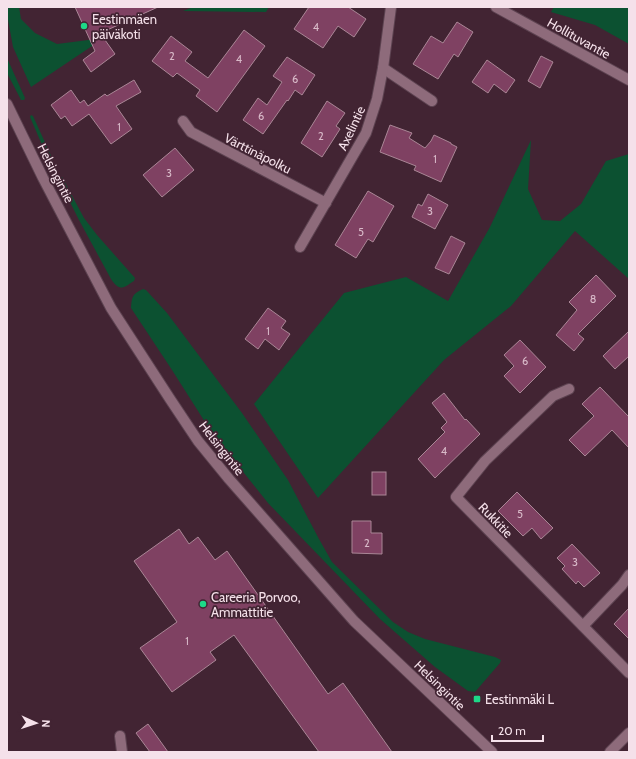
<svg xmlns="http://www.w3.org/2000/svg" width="636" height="759" font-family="Cabin,sans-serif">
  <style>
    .green { fill: #0c5131 }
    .building { fill: #7f4162; stroke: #aa8696 }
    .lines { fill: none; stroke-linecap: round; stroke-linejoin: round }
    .street-casing { stroke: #5d4351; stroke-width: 12 }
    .secondary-casing { stroke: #5d4351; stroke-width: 12 }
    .street { stroke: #8e6b7b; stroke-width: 10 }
    .secondary { stroke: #8e6b7b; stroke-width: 10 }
    .poi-dot { fill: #1dd988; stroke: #422433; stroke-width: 1.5 }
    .labels { text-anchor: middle; stroke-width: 3.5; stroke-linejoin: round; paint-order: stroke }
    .number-label { font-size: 11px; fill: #d8b9c8 }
    .poi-label { font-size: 13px; fill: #f5e1ea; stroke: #422433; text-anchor: start }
    .street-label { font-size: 13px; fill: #f5e1ea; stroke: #422433 }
  </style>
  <rect width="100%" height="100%" fill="#422433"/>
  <!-- green -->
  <g class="green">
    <polygon points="7,7 19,7 21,19 35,33 57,44 104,38 31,87 13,47 7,14"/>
    <polygon points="193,7 269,7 266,12 183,11"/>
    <polygon points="554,7 629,7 629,44 595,25 551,12"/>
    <polygon points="7,58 25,98 24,100 21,100 20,98 7,73"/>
    <polygon points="31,115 33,116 53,160 53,161 49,161 30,117"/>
    <polygon points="531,140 528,189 542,220 560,221 581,204 606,161 629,154 629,279 575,231 511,306 444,360 318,498 254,404 344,293 406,277 448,301 490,227"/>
    <path d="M62,177l22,41 13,17 38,43 -1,3c-11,7 -14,11 -23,-2l-32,-59 -19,-38v-4z"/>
    <path d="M143,289l3,1 21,23 75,100 46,67 31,59 13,23 61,60 15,10 17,7 70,18 6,3 -1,3 -25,29 -7,-1 -33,-24 -55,-48 -112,-116 -56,-70 -40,-63 -41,-62c1,-11 1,-14 12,-19z"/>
  </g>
  <!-- building -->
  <g class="building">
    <polygon points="75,7 158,7 105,31 104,30 105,31 100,33 115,54 91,72 83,60 95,51"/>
    <polygon points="309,7 348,7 366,19 354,37 338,26 323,48 294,29"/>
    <polygon points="457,22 473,32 458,57 454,54 438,79 413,64 431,36 443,43"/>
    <polygon points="244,30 265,46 217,112 196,96 200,90 177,73 173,77 152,61 171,36 192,52 185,61 208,78"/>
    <polygon points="541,56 553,62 540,88 528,81"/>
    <polygon points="287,57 315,75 302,95 295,90 288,101 287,100 263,134 243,120 258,98 267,105 282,82 273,76"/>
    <polygon points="487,60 515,80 506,93 494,84 488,93 472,82"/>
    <polygon points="134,80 141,92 116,106 132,129 111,144 89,114 72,126 65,116 61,119 51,105 71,90 80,103 84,100 88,106 105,94 107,96"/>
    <polygon points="327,101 345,113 336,126 340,129 322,157 301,143"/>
    <polygon points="390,125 412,133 409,138 425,148 431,141 434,135 451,143 451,144 457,147 441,182 414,170 416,166 380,152"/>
    <polygon points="175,148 194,170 162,197 143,175"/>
    <polygon points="368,191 394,206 373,242 368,239 356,258 335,245"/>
    <polygon points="428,194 448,205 435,229 412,217 418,204 422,206"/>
    <polygon points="451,236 465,243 449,274 435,268"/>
    <polygon points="596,275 616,296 578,334 584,339 574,351 556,335 577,310 569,302"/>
    <polygon points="268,308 286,321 281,328 290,334 279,350 265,339 258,349 245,339"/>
    <polygon points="629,331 629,356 615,369 603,356"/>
    <polygon points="520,340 546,367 520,393 504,376 514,366 504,355"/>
    <polygon points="600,387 629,417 629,448 612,430 585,456 569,440 594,416 582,404"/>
    <polygon points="444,393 465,420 466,419 480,434 435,478 418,459 445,432 441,428 447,422 432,403"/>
    <rect x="372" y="472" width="14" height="23"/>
    <polygon points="517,492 553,528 541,539 532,528 523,536 498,511"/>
    <polygon points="352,521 371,521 371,533 382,533 382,554 352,553"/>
    <polygon points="179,529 189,544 198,537 215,560 227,551 328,694 343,683 392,752 319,752 234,635 210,652 216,660 172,692 140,648 177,622 134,561"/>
    <polygon points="572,544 600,573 584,587 578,581 576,584 562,569 565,566 557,558"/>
    <polygon points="629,608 629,639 614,624"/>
    <polygon points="148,724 168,752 150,752 136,733"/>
  </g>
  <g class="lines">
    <defs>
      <g id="street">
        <polyline points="496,7 629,80"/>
        <polyline points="383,68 432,101"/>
        <polyline points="183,121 191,132 326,203"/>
        <polyline points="300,247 366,133 377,99 383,68 391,7"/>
        <polyline points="569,389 553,396 485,461 456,497 629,673"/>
        <polyline points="583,626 622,585 629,575"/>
        <polyline points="120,736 122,752"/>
        <polyline points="610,752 629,733"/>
      </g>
      <polyline id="secondary" points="7,104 43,178 111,308 170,399 198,441 229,479 354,621 492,752"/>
    </defs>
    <!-- street casing -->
    <use href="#street" class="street-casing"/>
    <!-- secondary casing -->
    <use href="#secondary" class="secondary-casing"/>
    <!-- street -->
    <use href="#street" class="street"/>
    <!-- secondary -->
    <use href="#secondary" class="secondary"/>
  </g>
  <!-- markers -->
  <g class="poi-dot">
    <circle cx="84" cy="26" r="4"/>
    <circle cx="203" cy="604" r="4"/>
    <rect x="473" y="695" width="8" height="8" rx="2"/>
  </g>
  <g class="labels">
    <!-- number labels -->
    <g class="number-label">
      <text x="316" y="31">4</text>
      <text x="172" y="60">2</text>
      <text x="239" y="63">4</text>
      <text x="295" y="83">6</text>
      <text x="261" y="120">6</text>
      <text x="119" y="131">1</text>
      <text x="321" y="140">2</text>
      <text x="435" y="163">1</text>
      <text x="169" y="177">3</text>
      <text x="430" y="215">3</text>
      <text x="361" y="236">5</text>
      <text x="593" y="303">8</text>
      <text x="268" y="335">1</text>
      <text x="525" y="365">6</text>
      <text x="444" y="455">4</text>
      <text x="520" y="518">5</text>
      <text x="367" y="547">2</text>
      <text x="575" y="566">3</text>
      <text x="187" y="645">1</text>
    </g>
    <!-- poi labels -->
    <g class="poi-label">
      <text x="92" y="24">Eestinmäen<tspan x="92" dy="15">päiväkoti</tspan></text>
      <text x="211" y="602">Careeria Porvoo,<tspan x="211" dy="15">Ammattitie</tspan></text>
      <text x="485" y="704">Eestinmäki L</text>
    </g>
    <!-- street labels -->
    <g class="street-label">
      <text transform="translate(579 38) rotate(29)" y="5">Hollituvantie</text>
      <text transform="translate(351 128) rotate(-65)" y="5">Axelintie</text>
      <text transform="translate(258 153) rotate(27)" y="5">Värttinäpolku</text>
      <text transform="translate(56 173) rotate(63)" y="5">Helsingintie</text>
      <text transform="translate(222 448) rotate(52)" y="5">Helsingintie</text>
      <text transform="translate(496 520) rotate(46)" y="5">Rukkitie</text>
      <text transform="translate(440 685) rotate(44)" y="5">Helsingintie</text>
    </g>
  </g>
  <!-- border -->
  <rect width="636" height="759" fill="none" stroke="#f5e1ea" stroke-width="16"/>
  <!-- north arrow -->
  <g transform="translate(36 723) rotate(93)" stroke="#422433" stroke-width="3" paint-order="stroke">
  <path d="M0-3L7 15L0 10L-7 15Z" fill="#f5e1ea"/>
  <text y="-6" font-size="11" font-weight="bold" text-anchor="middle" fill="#f5e1ea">N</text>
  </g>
  <!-- scale -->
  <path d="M492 735v6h51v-6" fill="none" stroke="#f5e1ea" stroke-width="2"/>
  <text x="498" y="735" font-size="12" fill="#f5e1ea" stroke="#422433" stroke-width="3" paint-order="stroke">20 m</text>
</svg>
